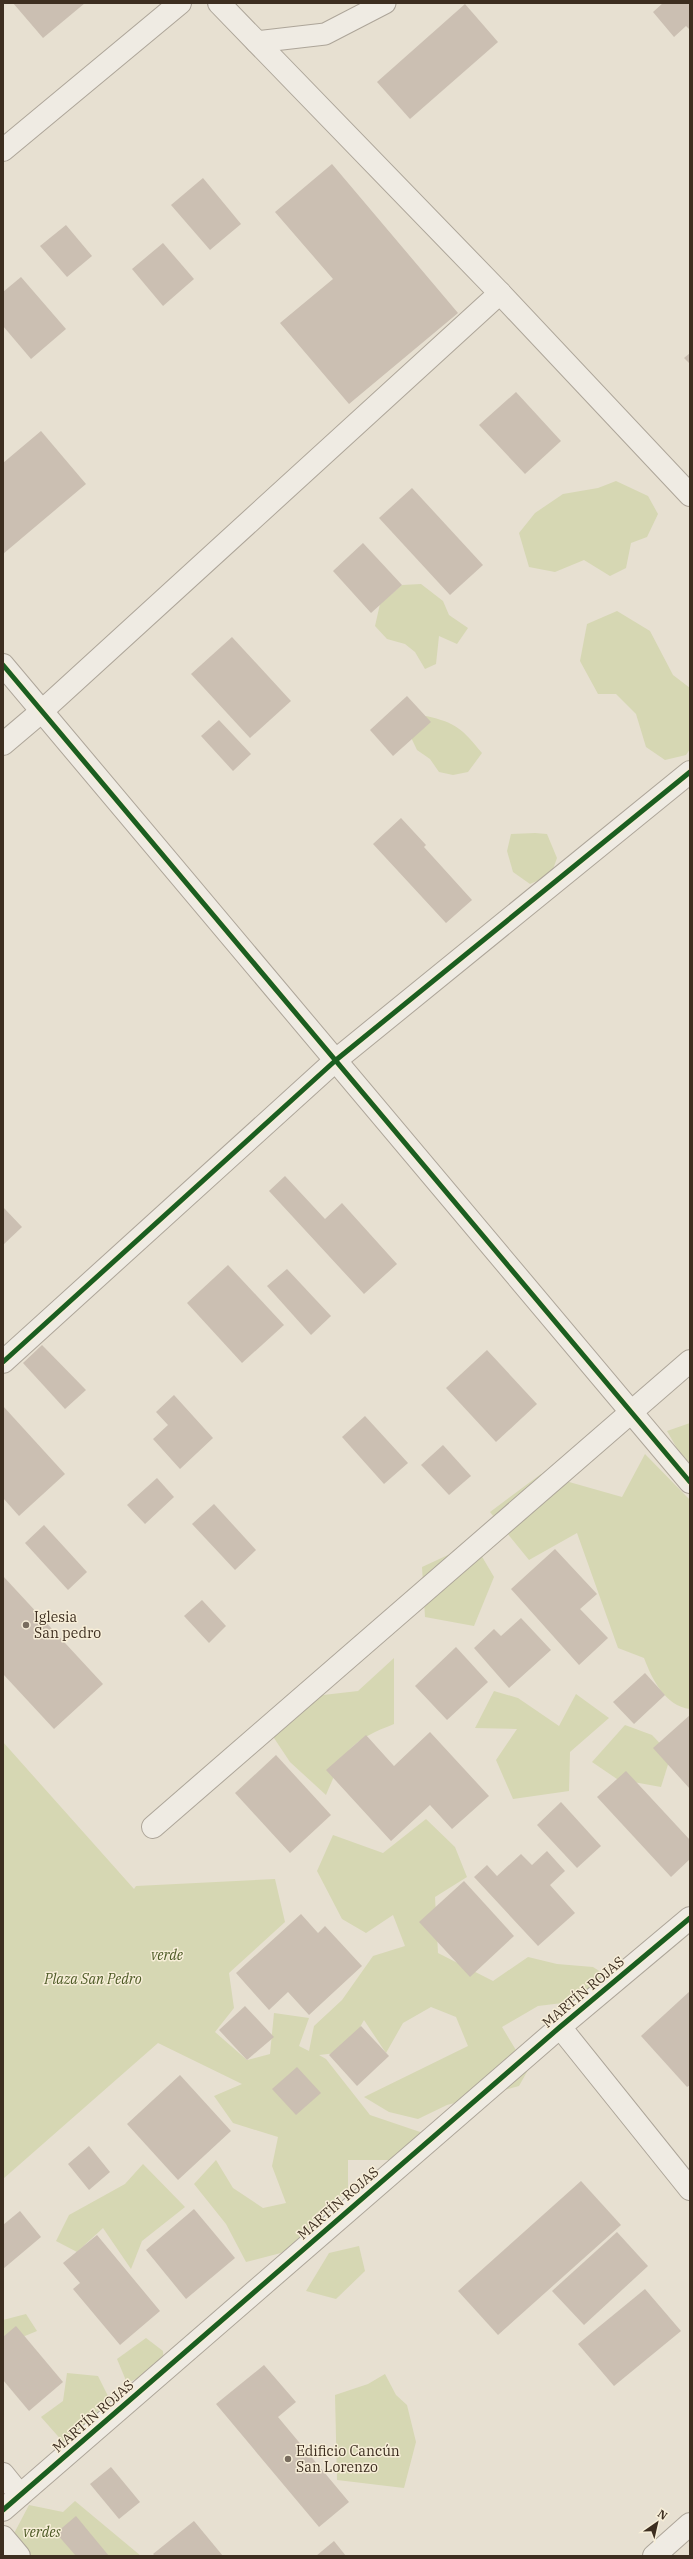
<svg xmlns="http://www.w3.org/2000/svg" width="693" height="2559" font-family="'IBM Plex Serif',serif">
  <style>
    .green { fill: #d6d7b3 }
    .building { fill: #cbbfb2 }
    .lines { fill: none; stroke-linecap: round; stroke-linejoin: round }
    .service-casing { stroke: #ada599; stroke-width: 23 }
    .minor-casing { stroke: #ada599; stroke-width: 24 }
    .tertiary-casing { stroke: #ada599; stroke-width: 24 }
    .service { stroke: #efebe3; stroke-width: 21 }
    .minor { stroke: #efebe3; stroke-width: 22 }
    .tertiary { stroke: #efebe3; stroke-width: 22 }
    .cycleway-casing { stroke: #f7eed8; stroke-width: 8 }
    .cycleway { stroke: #1b5e20; stroke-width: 5 }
    .poi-dot { fill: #786c5e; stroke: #f7eed8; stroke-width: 1.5 }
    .labels { text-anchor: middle; stroke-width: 3; stroke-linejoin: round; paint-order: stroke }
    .poi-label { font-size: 14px; fill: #3d2e20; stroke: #f7eed8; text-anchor: start }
    .park-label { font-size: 14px; font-style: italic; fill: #4d5a26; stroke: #f7eed8 }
    .street-label { font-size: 14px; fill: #3d2e20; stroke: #f7eed8 }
  </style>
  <rect width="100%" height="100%" fill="#e7e0d1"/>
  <!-- green -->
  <g class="green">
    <polygon points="616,481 648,496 658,514 647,537 631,543 626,568 610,576 584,560 555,572 529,567 519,533 535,513 563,494 598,488"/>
    <polygon points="421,584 443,601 449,615 468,628 457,644 439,636 436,664 425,669 415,652 405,644 387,639 375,626 380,604 402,585"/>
    <polygon points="617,611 650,631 673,675 690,688 690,749 686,755 665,760 646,747 636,714 616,694 598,694 580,661 587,624"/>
    <path d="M426,716c31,7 36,13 56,37l-14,19 -15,3 -14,-3 -9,-13 -13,-9 -10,-21z"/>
    <polygon points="535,833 547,834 557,858 551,875 530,884 513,872 507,851 511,834"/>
    <polygon points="690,1423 690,1471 667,1431"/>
    <path d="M645,1454l45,46v209c-25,-3 -38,-30 -46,-51l-26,-10 -41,-115 -48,27 -39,-48 51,-38 81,23z"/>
    <polygon points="474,1543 494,1577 474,1626 425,1617 422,1567"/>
    <path d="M394,1658v66c-46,18 -49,26 -68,71l-36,-33 -20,-30 27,-34 61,-7z"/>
    <polygon points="494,1691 518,1698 559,1726 576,1694 609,1718 570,1752 569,1791 513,1799 496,1760 517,1729 475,1728"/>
    <polygon points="625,1725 652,1735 671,1755 661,1787 617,1779 592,1762"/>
    <polygon points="3,1742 134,1889 136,1886 275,1879 285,1922 229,1973 234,2008 215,2032 247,2060 270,2054 274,2013 309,2018 299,2046 309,2051 314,2026 342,2000 373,1956 405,1946 393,1915 366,1933 342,1919 317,1871 333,1835 383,1853 426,1819 455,1847 467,1877 435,1897 438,1953 493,1981 528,1957 557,1964 593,1967 615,1981 611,1997 538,2006 502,2027 528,2070 519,2086 447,2105 418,2119 389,2112 364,2097 468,2046 456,2017 431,2007 403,2023 386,2053 364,2020 346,2052 319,2055 326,2059 370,2115 426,2134 401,2160 348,2160 348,2191 317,2213 300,2248 246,2262 226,2224 194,2184 216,2160 233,2188 263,2208 286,2203 272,2166 278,2137 233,2123 214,2096 242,2084 158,2043 3,2179"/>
    <polygon points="143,2164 185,2207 142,2241 131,2269 103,2228 77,2252 56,2241 69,2215 125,2184"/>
    <polygon points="359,2246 365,2271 336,2299 306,2291 329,2253"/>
    <polygon points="26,2314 37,2331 3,2345 3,2320"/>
    <polygon points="146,2338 163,2351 164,2367 127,2383 117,2359"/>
    <polygon points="67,2373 98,2376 110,2400 64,2443 41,2417 63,2401"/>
    <polygon points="385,2374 396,2395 407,2405 416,2442 404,2488 337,2480 335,2395 368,2384"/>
    <polygon points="75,2501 141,2556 23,2556 10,2541 29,2505 63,2512"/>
  </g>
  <!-- building -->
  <g class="building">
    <polygon points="13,3 85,3 43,38"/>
    <polygon points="663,3 690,3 690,30 686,26 674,37 653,12"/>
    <polygon points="465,4 498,42 410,119 377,82"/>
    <polygon points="332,164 458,313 349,404 280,323 333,279 275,212"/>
    <polygon points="203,178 241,224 210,250 171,205"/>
    <polygon points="66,225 92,256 67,277 40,246"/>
    <polygon points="163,243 194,279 163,306 132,269"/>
    <polygon points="21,277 66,329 31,359 3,326 3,292"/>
    <polygon points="690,353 690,364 684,358"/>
    <polygon points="516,392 561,441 525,474 479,425"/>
    <polygon points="41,431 86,484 3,554 3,463"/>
    <polygon points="412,488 483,565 450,595 379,518"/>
    <polygon points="363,543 402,585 371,613 333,571"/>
    <polygon points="232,637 291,701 250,738 191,674"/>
    <polygon points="407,696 431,722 393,756 370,730"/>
    <polygon points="219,720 251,754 233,771 201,736"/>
    <polygon points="401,818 426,845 424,847 472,900 446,923 373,844"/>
    <polygon points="285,1176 325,1219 342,1203 397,1264 364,1294 269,1191"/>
    <polygon points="3,1207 22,1227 3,1245"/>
    <polygon points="228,1265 284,1325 242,1363 187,1303"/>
    <polygon points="287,1269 331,1316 311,1335 267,1286"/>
    <polygon points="42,1345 86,1390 65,1409 23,1363"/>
    <polygon points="487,1350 537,1404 496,1442 446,1388"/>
    <polygon points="174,1395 213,1438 180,1469 153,1439 168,1425 156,1412"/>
    <polygon points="3,1406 65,1474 19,1516 3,1498"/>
    <polygon points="365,1416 408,1463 384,1484 342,1437"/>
    <polygon points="443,1445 471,1476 449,1495 421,1465"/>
    <polygon points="157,1478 174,1497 145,1524 127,1505"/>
    <polygon points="214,1504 256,1550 235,1570 192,1524"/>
    <polygon points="44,1525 87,1572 68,1590 25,1543"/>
    <polygon points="555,1549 597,1594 580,1609 608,1638 579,1665 511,1589"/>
    <polygon points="3,1576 103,1684 54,1729 3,1674"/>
    <polygon points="202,1600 226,1626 209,1643 184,1616"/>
    <polygon points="521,1618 551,1650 509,1688 474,1648 494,1629 501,1636"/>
    <polygon points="456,1647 488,1682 447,1720 415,1686"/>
    <polygon points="645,1673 665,1695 634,1724 613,1702"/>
    <polygon points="690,1715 690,1789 653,1748"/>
    <polygon points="430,1732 489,1796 452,1829 430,1805 391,1841 326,1770 366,1735 394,1766"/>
    <polygon points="276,1755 331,1815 290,1853 235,1793"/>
    <polygon points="626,1771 690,1840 690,1859 671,1877 597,1797"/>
    <polygon points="561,1802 601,1846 577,1868 537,1825"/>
    <polygon points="547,1851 565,1871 550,1885 575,1913 538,1946 474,1877 487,1865 497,1876 521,1854 532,1865"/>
    <polygon points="464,1881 514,1936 470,1977 419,1922"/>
    <polygon points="301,1914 318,1933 325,1926 362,1966 309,2015 288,1992 269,2010 236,1973"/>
    <polygon points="690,1991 690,2085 687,2087 641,2036"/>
    <polygon points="245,2006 274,2037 247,2060 219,2030"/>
    <polygon points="361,2026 389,2056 357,2086 329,2055"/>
    <polygon points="297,2067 321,2093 296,2115 272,2089"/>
    <polygon points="180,2075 231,2131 178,2180 127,2124"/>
    <polygon points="89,2146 110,2172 89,2190 68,2164"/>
    <polygon points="581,2181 621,2225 498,2335 458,2291"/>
    <polygon points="194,2209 235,2258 186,2299 146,2250"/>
    <polygon points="20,2211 41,2237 3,2269 3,2225"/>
    <polygon points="617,2232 648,2266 584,2325 552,2291"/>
    <polygon points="97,2235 160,2311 120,2345 73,2289 80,2283 63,2263"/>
    <polygon points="645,2289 681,2331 614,2386 578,2344"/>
    <polygon points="16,2326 63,2382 29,2411 3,2380 3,2337"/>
    <polygon points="264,2365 296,2402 278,2417 349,2502 319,2527 216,2404"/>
    <polygon points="111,2467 140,2502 119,2519 90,2484"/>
    <polygon points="76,2516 109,2556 76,2556 56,2533"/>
    <polygon points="194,2521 223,2556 155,2556 153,2554"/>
    <polygon points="334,2541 346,2556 316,2556"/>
  </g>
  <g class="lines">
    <defs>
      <polyline id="service" points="256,42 325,34 385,3"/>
      <g id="minor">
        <polyline points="219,3 500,293 690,495"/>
        <polyline points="3,150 180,3"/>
        <polyline points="3,744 42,711 500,293"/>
        <polyline points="3,1362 336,1060 690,772"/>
        <polyline points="153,1827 690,1361"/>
        <polyline points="560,2027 690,2189"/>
        <polyline points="3,2474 20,2495"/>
        <polyline points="3,2510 560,2027 690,1918"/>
        <polyline points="3,2537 19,2556"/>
        <polyline points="654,2556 690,2524"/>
      </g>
      <polyline id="tertiary" points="3,665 690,1482"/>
    </defs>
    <!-- service casing -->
    <use href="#service" class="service-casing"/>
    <!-- minor casing -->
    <use href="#minor" class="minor-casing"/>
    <!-- tertiary casing -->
    <use href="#tertiary" class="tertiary-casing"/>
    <!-- service -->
    <use href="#service" class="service"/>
    <!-- minor -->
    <use href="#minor" class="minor"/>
    <!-- tertiary -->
    <use href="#tertiary" class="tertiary"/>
    <defs>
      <g id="cycleway">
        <polyline points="3,665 690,1482"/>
        <polyline points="3,1362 336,1060 690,772"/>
        <polyline points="3,2510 560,2027 690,1918"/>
      </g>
    </defs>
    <!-- cycleway casing -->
    <use href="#cycleway" class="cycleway-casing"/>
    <!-- cycleway -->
    <use href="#cycleway" class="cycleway"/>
  </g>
  <!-- markers -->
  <g class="poi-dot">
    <circle cx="26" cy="1625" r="4"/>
    <circle cx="288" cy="2459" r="4"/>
  </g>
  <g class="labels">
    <!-- poi labels -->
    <g class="poi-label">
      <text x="34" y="1622">Iglesia<tspan x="34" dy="16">San pedro</tspan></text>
      <text x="296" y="2456">Edificio Cancún<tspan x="296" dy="16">San Lorenzo</tspan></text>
    </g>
    <!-- park labels -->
    <g class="park-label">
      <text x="167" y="1960">verde</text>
      <text x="93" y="1984">Plaza San Pedro</text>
      <text x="42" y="2537">verdes</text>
    </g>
    <!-- street labels -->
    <g class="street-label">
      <text transform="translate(583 1992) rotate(-40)" y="5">MARTÍN ROJAS</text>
      <text transform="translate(338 2203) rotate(-41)" y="5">MARTÍN ROJAS</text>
      <text transform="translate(93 2416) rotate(-41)" y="5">MARTÍN ROJAS</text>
    </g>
  </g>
  <!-- border -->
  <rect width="693" height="2559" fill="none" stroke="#3d2e20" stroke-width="8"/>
  <!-- north arrow -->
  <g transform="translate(657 2523) rotate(34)" stroke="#f7eed8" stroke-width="3" paint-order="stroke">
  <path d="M0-3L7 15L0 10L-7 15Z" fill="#3d2e20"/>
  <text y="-6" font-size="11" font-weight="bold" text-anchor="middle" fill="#3d2e20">N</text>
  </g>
</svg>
